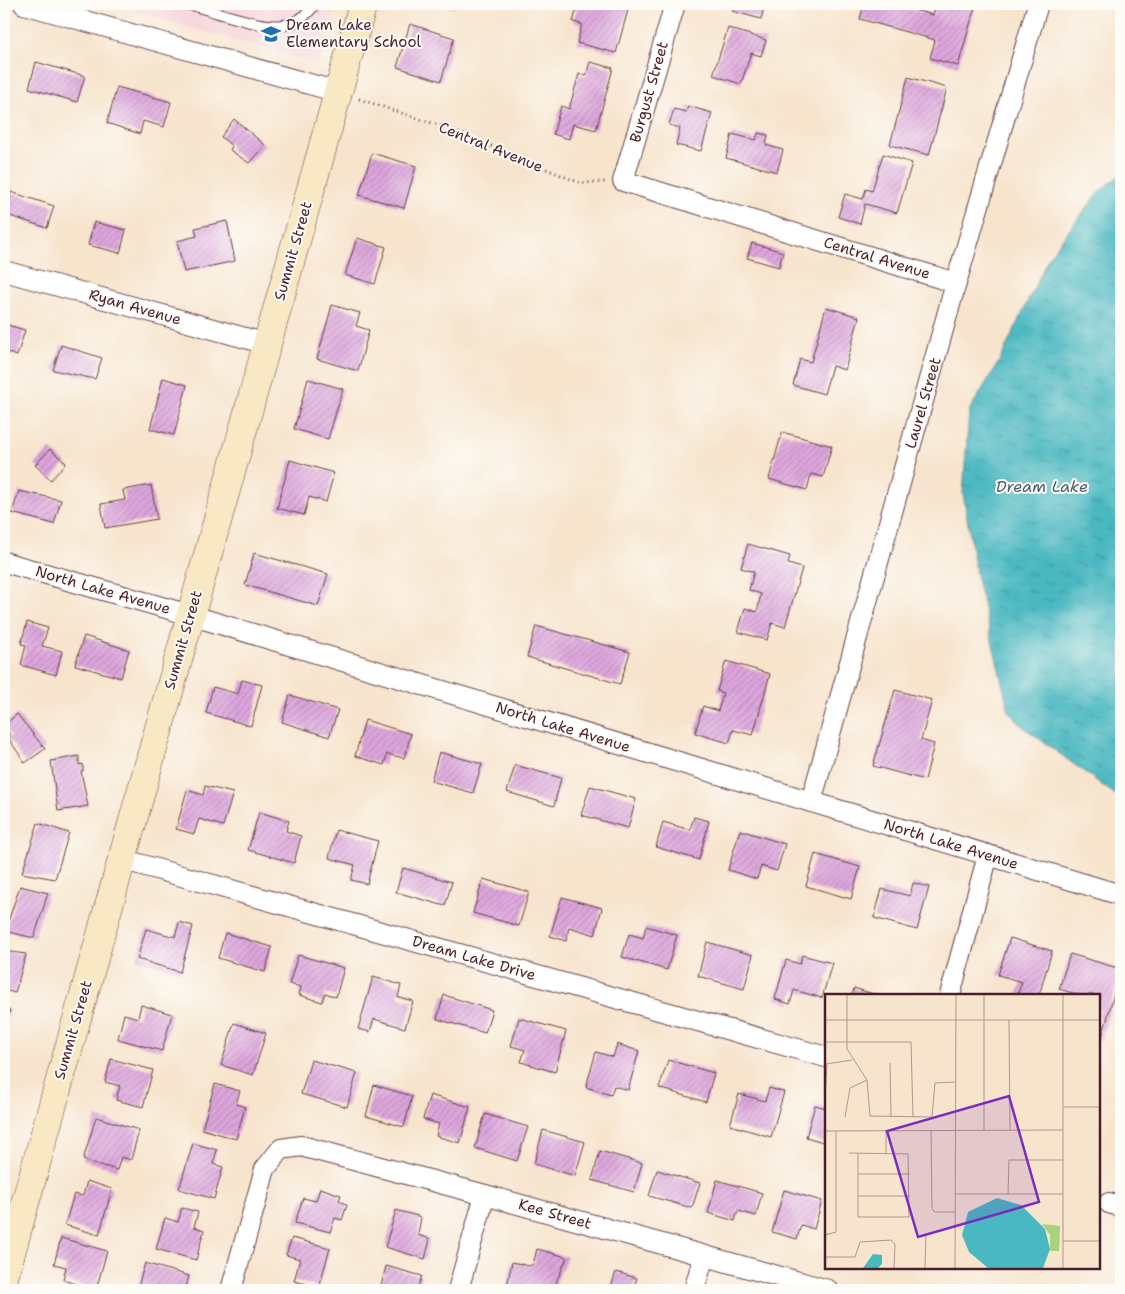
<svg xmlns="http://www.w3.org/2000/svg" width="1125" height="1294" font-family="'Shantell Sans',sans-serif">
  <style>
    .built { fill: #f6cfd7 }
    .water { fill: url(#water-ripples); stroke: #4a6c76 }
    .building { fill: url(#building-hatch) }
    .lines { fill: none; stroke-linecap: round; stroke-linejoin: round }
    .lane-casing { stroke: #643d43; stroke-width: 12 }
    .street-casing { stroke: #643d43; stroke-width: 22 }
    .secondary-casing { stroke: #643d43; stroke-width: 29 }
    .path { stroke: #643d43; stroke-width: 3; stroke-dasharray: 1 4; stroke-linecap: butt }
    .lane { stroke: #fff; stroke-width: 10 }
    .street { stroke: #fff; stroke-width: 20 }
    .secondary { stroke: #f8e8c3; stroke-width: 28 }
    .labels { text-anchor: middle; stroke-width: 4; stroke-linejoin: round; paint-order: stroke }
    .poi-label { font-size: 15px; fill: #4a1f2b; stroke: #fdfcf7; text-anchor: start }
    .street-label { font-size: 15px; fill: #4a1f2b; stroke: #fdfcf7 }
    .water-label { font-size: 16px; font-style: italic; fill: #4a5c67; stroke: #fdfcf7 }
    .inset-road { fill: none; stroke: #b2958c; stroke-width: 1 }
    .view { fill: #7b2cbf; fill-opacity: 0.15; stroke: #7b2cbf; stroke-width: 2.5 }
    .inset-edge { fill: none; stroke: #4a1f2b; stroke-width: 2.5 }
  </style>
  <defs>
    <pattern id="water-ripples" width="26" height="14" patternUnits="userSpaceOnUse" patternTransform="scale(1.25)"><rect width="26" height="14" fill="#49b8c1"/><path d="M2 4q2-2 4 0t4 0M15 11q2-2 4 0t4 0" fill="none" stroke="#3f959d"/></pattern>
    <pattern id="building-hatch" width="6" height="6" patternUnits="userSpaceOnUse" patternTransform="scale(1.25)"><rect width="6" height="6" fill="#dea7de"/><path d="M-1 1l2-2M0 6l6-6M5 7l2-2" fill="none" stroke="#b687b4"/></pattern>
  </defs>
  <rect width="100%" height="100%" fill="#fdfcf7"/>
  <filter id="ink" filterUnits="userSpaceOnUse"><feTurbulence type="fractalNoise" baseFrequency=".02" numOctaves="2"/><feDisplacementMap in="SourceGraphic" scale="10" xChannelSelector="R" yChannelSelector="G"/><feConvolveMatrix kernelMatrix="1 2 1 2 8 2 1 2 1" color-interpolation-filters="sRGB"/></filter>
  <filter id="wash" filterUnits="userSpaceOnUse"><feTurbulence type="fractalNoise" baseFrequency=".0096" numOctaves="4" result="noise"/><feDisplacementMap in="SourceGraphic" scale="20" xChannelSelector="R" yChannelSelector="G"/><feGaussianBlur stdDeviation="1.12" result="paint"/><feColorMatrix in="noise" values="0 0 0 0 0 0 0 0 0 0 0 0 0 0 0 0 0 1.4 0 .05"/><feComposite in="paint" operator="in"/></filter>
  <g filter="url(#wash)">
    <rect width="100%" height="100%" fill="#f7e4cd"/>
    <!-- built -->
    <polygon class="built" points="108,4 336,4 319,64"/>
    <!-- water -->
    <polygon class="water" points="1121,174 1121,799 1022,726 1009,711 977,579 963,493 969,411 1000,360 1049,256 1099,192"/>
    <g id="blocks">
      <!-- building -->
      <g class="building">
        <polygon points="442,4 455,4 454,8"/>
        <polygon points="578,4 597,8 598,4 605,4 628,10 616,53 577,43 582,24 573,22"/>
        <polygon points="734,4 765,4 761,19 732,11"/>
        <polygon points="864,4 892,4 933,15 936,4 963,4 975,7 958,66 930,58 935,40 860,19"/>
        <polygon points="410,24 454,38 441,81 397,67"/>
        <polygon points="728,28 766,40 761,56 751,53 741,84 713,75"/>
        <polygon points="36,62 85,76 77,102 29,88"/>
        <polygon points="590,62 613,68 596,130 573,124 569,139 553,134 561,106 569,109 579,74 586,76"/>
        <polygon points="908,77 947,88 929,155 890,145"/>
        <polygon points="117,87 171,102 164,127 143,121 140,134 107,123"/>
        <polygon points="688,106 712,113 701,151 676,145 680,128 669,125 674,109 686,112"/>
        <polygon points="234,119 265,145 249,163 230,150 232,146 221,137"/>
        <polygon points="758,133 768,135 766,145 783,150 777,172 726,158 732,134 756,140"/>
        <polygon points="372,153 416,166 404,208 359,195"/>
        <polygon points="883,154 912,163 897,213 865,204 860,224 838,217 845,194 863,199 866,189 872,191"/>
        <polygon points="11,192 54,206 47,228 4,214"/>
        <polygon points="227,221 235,261 184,272 177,241 197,236 195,228"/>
        <polygon points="94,222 126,230 120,253 88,245"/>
        <polygon points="357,238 386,247 375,284 345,275"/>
        <polygon points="752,243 783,252 779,267 747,258"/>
        <polygon points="332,305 360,313 356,326 369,330 358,371 317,359"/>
        <polygon points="826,307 859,317 845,370 832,366 824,394 793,385 800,359 811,362"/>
        <polygon points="4,324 25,330 17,356 4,351"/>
        <polygon points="61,345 102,358 95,379 53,370"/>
        <polygon points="163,378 187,385 174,435 150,429"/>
        <polygon points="308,379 343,389 328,439 294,429"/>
        <polygon points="782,432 832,446 823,477 811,474 807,490 769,479"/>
        <polygon points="50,449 66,463 51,480 35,465"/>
        <polygon points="290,460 334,473 326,502 309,497 304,515 277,508"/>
        <polygon points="151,485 157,519 105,528 101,504 125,500 123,490"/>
        <polygon points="19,491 61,500 54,524 12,513"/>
        <polygon points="748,544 790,556 788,564 802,568 785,627 772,623 767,640 738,632 745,608 757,612 761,594 749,590 754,572 741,568"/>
        <polygon points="254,553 328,574 318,606 245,585"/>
        <polygon points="27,622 48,628 42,646 62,651 56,675 21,665 26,645 21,644"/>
        <polygon points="536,626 630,652 620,684 527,657"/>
        <polygon points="84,636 129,650 121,678 75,665"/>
        <polygon points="726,661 770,674 753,735 733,730 729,743 695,733 703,706 718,711 723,693 717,691"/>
        <polygon points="242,680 262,685 251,726 206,713 213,687 238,694"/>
        <polygon points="895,690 932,700 921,740 934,744 925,780 873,766"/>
        <polygon points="290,695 338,710 329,737 282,722"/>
        <polygon points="17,714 45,749 25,763 9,739 11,737 4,725"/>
        <polygon points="365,720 411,734 404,758 387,754 384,765 355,756"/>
        <polygon points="439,752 482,764 473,793 431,781"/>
        <polygon points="79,756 79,765 83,764 83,771 81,771 88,806 58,811 51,761"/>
        <polygon points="515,765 561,778 554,806 507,792"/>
        <polygon points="205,786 233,793 223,826 199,819 194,834 176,829 187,790 203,795"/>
        <polygon points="590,786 636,799 628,828 581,815"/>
        <polygon points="259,812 289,821 286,831 301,836 294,863 248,850"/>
        <polygon points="694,817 709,821 699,860 656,847 663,822 690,830"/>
        <polygon points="38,823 69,833 55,879 22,873"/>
        <polygon points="336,830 378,841 367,884 351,880 355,865 329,858"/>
        <polygon points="740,830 785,844 777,871 761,866 757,879 728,870"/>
        <polygon points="815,854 860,867 851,899 806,886"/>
        <polygon points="403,868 452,882 445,906 396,892"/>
        <polygon points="483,879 529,892 519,926 473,913"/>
        <polygon points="913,883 929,887 917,930 874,918 882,889 910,896"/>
        <polygon points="20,886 48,893 34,938 5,931"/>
        <polygon points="562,897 602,908 595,935 569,927 566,941 550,936"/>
        <polygon points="179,922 193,926 180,972 137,959 146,929 175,937"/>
        <polygon points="646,926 677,935 667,970 622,957 629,934 643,938"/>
        <polygon points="225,933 272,947 265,972 218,958"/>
        <polygon points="1010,938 1052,951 1039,995 1017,995 1022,982 998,975"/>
        <polygon points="707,942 753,955 744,989 698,976"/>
        <polygon points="4,951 26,954 15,993 4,990"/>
        <polygon points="1070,954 1121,969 1101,1041 1099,1040 1099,995 1079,995 1059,989"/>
        <polygon points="298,955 344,968 336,997 325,993 322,1002 299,995 301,987 289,984"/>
        <polygon points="802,955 832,963 822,998 794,990 790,1004 775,999 786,960 800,964"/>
        <polygon points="373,977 401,985 398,997 413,1001 405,1028 374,1019 370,1032 358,1029"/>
        <polygon points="854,988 876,995 852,995"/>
        <polygon points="444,995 492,1010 485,1033 437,1019"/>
        <polygon points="141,1005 172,1014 162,1051 118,1039 124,1014 138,1018"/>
        <polygon points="4,1009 10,1010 4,1030"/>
        <polygon points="519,1018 566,1031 555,1072 521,1062 525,1050 511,1046"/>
        <polygon points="234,1023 266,1033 253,1075 221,1065"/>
        <polygon points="617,1044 639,1051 628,1090 614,1086 611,1095 586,1087 596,1052 613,1057"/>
        <polygon points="111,1059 153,1070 143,1107 116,1100 120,1086 105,1082"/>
        <polygon points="311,1060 357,1073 347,1107 301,1094"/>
        <polygon points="668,1060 714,1073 706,1102 659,1088"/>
        <polygon points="215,1084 240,1091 236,1104 245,1107 236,1139 202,1129"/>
        <polygon points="374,1085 412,1096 404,1127 366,1116"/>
        <polygon points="769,1088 784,1092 771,1137 730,1125 739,1094 765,1101"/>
        <polygon points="430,1095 470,1107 460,1143 436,1136 439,1124 423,1119"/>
        <polygon points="815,1105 826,1108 826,1143 806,1137"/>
        <polygon points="485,1114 528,1127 517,1161 475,1148"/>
        <polygon points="96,1117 139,1130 131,1160 121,1157 117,1170 83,1160"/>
        <polygon points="543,1130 585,1142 575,1176 534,1164"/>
        <polygon points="193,1143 217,1150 213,1164 223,1167 214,1199 179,1189"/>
        <polygon points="600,1151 642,1163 634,1192 592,1180"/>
        <polygon points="657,1170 700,1183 692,1208 649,1196"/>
        <polygon points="717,1180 762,1193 756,1216 738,1211 735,1221 708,1213"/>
        <polygon points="87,1181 112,1189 99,1235 65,1225 74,1194 83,1196"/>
        <polygon points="320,1188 341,1195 339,1200 347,1205 342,1220 335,1218 330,1232 295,1223 303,1198 316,1201"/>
        <polygon points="784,1190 822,1201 814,1229 801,1225 797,1239 772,1232"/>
        <polygon points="182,1208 198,1212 194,1227 204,1230 196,1260 156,1249 165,1218 178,1222"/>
        <polygon points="396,1210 421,1217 418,1235 430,1239 425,1259 385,1247"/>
        <polygon points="61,1238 107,1251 96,1290 63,1280 66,1267 54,1264"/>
        <polygon points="292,1238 330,1248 319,1287 294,1281 300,1259 286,1255"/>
        <polygon points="537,1249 567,1257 553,1290 507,1286 512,1262 529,1266 533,1264"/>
        <polygon points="145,1263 189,1276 185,1290 137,1290"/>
        <polygon points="386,1266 422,1276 417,1290 380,1290"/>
        <polygon points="616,1272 637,1278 633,1290 610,1290"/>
      </g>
    </g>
  </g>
  <g filter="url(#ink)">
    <use href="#blocks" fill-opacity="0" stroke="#643d43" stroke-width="1"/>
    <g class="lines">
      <defs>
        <path id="lane" d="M188,4c23,6 73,25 96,21 13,-2 24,-11 31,-21"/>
        <g id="street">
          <polyline points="24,4 338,92"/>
          <polyline points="675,4 623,181 956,283"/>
          <polyline points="4,271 267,344"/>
          <polyline points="4,562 190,615 1121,895"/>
          <polyline points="811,802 956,283 1038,4"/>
          <polyline points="121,859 826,1057"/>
          <polyline points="950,995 988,855"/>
          <polyline points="1109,1203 1121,1207"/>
          <polyline points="231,1290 265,1169 281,1149 301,1146 485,1195 828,1290"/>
          <polyline points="458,1290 485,1195"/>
          <polyline points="694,1290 704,1256"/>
        </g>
        <polyline id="secondary" points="4,1278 363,4"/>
      </defs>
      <!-- lane casing -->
      <use href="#lane" class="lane-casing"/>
      <!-- street casing -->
      <use href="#street" class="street-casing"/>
      <!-- secondary casing -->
      <use href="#secondary" class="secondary-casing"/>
      <!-- path -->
      <polyline class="path" points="359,99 450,129 580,183 605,182"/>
      <!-- lane -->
      <use href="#lane" class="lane"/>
      <!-- street -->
      <use href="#street" class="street"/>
      <!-- secondary -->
      <use href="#secondary" class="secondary"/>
    </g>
  </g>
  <!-- icons -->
  <defs>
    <symbol id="school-bare" viewBox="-9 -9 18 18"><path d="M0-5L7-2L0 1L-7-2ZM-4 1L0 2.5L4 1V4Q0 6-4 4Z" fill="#1f6fb2" stroke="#fdfcf7" stroke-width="2.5" paint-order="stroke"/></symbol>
  </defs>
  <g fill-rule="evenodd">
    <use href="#school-bare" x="257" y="20" width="28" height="28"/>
  </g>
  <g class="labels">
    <!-- poi labels -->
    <g class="poi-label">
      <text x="286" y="30">Dream Lake<tspan x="286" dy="17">Elementary School</tspan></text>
    </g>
    <!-- street labels -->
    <g class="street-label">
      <text transform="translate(649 92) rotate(-74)" y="5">Burgust Street</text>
      <text transform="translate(491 147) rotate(22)" y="5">Central Avenue</text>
      <text transform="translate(293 251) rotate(-74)" y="5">Summit Street</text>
      <text transform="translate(877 258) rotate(17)" y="5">Central Avenue</text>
      <text transform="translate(135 307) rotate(16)" y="5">Ryan Avenue</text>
      <text transform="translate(923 403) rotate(-74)" y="5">Laurel Street</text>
      <text transform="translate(103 590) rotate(16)" y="5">North Lake Avenue</text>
      <text transform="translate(183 640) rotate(-74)" y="5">Summit Street</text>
      <text transform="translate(563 727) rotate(17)" y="5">North Lake Avenue</text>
      <text transform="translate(951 844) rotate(17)" y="5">North Lake Avenue</text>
      <text transform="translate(474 958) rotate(16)" y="5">Dream Lake Drive</text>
      <text transform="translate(73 1030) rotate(-74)" y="5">Summit Street</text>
      <text transform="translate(555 1214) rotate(16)" y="5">Kee Street</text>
    </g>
    <!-- water labels -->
    <g class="water-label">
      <text x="1042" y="492">Dream Lake</text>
    </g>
  </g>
  <!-- overview -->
  <g transform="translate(825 994)">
    <rect width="275" height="275" fill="#f7e4cd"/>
    <path d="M217,230l18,2 -1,25h-9v-16z" fill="#a8d37e"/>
    <path d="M172,204l24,7 24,24 5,20 -7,19h-55l-19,-16 -7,-17 6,-23zM48,260l9,1v9l-4,4h-15z" fill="#49b8c1"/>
    <path class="inset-road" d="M22,1v54l20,31 3,36 62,1 3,-34 21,-1M159,1v135M0,26h275M184,26l1,110M0,48h86l2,75M65,69l1,54M1,70l26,-4M0,102l2,-32M238,113h37M20,123l5,-29 17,-8M0,137l238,-1M106,137l1,78 3,3h20M24,159l59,1 1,63h-51v-64M61,159v-22M33,180h52M130,200h108M183,200l1,-34h54M33,202h52M0,241l11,-3v-101M238,247h37M0,263h30l5,-15 31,-2 4,4 -1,24M0,274v-33M100,274l1,-35M130,274l1,-273M238,274v-273"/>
    <path class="view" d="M184,102l30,106 -121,35 -31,-106z"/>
    <rect width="275" height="275" class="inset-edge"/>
  </g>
  <!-- margin -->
  <rect width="1125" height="1294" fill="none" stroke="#fdfcf7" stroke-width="20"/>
</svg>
